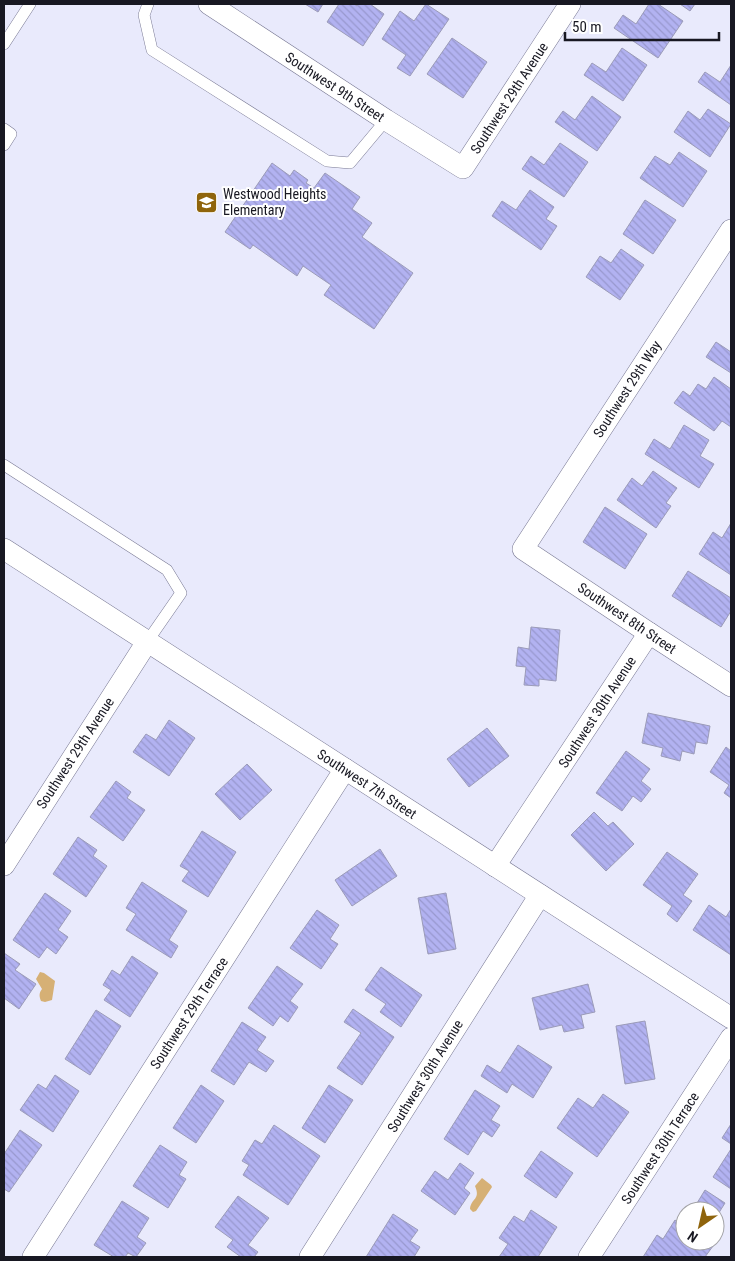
<svg xmlns="http://www.w3.org/2000/svg" width="735" height="1261" font-family="'Roboto Condensed',sans-serif">
  <style>
    .water { fill: #d6b075 }
    .building { fill: url(#building-back-hatch); stroke: #9b9bb8 }
    .lines { fill: none; stroke-linecap: round; stroke-linejoin: round }
    .service-casing { stroke: #787893; stroke-width: 12 }
    .minor-casing { stroke: #787893; stroke-width: 22 }
    .service { stroke: #fff; stroke-width: 11 }
    .minor { stroke: #fff; stroke-width: 21 }
    .labels { text-anchor: middle; stroke-width: 4; stroke-linejoin: round; paint-order: stroke }
    .street-label { font-size: 14px; fill: #181822; stroke: #fff }
    .poi-label { font-size: 14px; fill: #181822; stroke: #fff; text-anchor: start }
  </style>
  <defs>
    <pattern id="building-back-hatch" width="6" height="6" patternUnits="userSpaceOnUse" patternTransform="scale(1.25)"><rect width="6" height="6" fill="#b2b2f1"/><path d="M-1 5l2 2M0 0l6 6M5-1l2 2" fill="none" stroke="#9898ce"/></pattern>
  </defs>
  <rect width="100%" height="100%" fill="#e9eafc"/>
  <!-- water -->
  <g class="water">
    <path d="M40,972l4,1 11,8 -3,19 -7,2 -4,-1c-2,-5 -2,-8 1,-12l-6,-10z"/>
    <path d="M482,1178l9,7 1,2 -16,24 -3,1 -3,-3c1,-11 11,-9 5,-23z"/>
  </g>
  <!-- building -->
  <g class="building">
    <polygon points="305,4 323,4 318,12"/>
    <polygon points="339,4 354,4 357,6 358,4 370,4 384,14 363,46 327,22"/>
    <polygon points="426,4 449,19 410,76 397,68 406,55 382,39 400,11 414,21"/>
    <polygon points="649,4 658,4 683,21 658,58 614,28 623,15 636,24"/>
    <polygon points="680,4 695,4 690,11"/>
    <polygon points="452,38 487,62 463,98 427,74"/>
    <polygon points="622,48 647,65 623,101 584,75 592,63 606,72"/>
    <polygon points="731,65 731,105 698,82 705,72 720,82"/>
    <polygon points="592,96 621,117 597,151 555,122 563,111 575,120"/>
    <polygon points="708,109 731,124 710,157 674,132 688,111 700,120"/>
    <polygon points="560,143 588,162 564,197 522,169 531,156 544,165"/>
    <polygon points="679,152 707,171 683,207 640,178 655,156 670,165"/>
    <polygon points="272,163 290,176 294,170 308,180 306,183 314,188 325,173 360,197 352,209 372,223 362,237 413,273 374,329 324,295 331,285 303,266 297,276 253,245 250,249 225,232"/>
    <polygon points="530,190 554,207 546,219 557,226 541,250 492,216 502,201 516,210"/>
    <polygon points="645,200 676,220 653,254 623,234"/>
    <polygon points="621,249 644,265 620,300 586,277 600,256 611,263"/>
    <polygon points="716,342 731,352 731,373 706,357"/>
    <polygon points="714,377 731,389 731,427 722,421 714,431 674,403 683,391 690,396 698,384 706,389"/>
    <polygon points="684,425 709,440 700,456 714,464 699,488 645,454 654,439 670,449"/>
    <polygon points="653,471 677,488 666,503 671,506 656,528 617,500 632,478 642,486"/>
    <polygon points="605,507 647,534 625,569 583,542"/>
    <polygon points="731,523 731,575 699,554 713,532 722,538"/>
    <polygon points="688,571 731,598 731,611 721,627 672,596"/>
    <polygon points="531,627 560,630 556,681 539,679 539,686 524,685 526,667 516,666 518,647 529,649"/>
    <polygon points="648,713 710,726 707,744 696,742 694,754 682,751 680,761 661,756 663,748 642,743"/>
    <polygon points="169,720 195,738 169,776 133,752 146,734 156,740"/>
    <polygon points="487,728 509,756 469,787 447,759"/>
    <polygon points="726,747 731,751 731,798 724,793 729,785 710,772"/>
    <polygon points="626,751 650,769 641,781 651,789 641,802 633,796 622,811 596,793"/>
    <polygon points="247,764 272,790 240,820 215,794"/>
    <polygon points="116,781 131,792 127,798 145,810 123,841 90,817"/>
    <polygon points="594,812 608,826 613,822 634,844 606,871 571,835"/>
    <polygon points="202,831 236,852 208,897 182,881 189,871 180,866"/>
    <polygon points="78,837 97,850 93,856 107,866 86,897 53,874"/>
    <polygon points="380,849 397,876 352,906 335,880"/>
    <polygon points="667,852 698,874 683,895 692,901 677,922 667,914 672,906 643,885"/>
    <polygon points="142,882 187,911 169,940 178,946 171,958 126,930 136,914 126,908"/>
    <polygon points="45,893 71,911 58,930 68,937 56,954 47,947 39,958 13,940"/>
    <polygon points="446,893 456,949 428,954 418,898"/>
    <polygon points="709,905 726,917 731,909 731,955 693,930"/>
    <polygon points="317,910 339,925 330,939 338,944 321,969 290,948"/>
    <polygon points="4,953 20,964 15,970 36,984 19,1009 4,998"/>
    <polygon points="132,956 158,973 130,1017 104,1000 111,990 103,985 112,970 120,975"/>
    <polygon points="277,966 303,984 290,1001 298,1007 288,1022 280,1016 273,1026 248,1008"/>
    <polygon points="381,967 422,995 401,1027 380,1012 386,1004 365,990"/>
    <polygon points="588,984 595,1012 581,1015 584,1028 564,1032 562,1025 540,1030 532,998"/>
    <polygon points="353,1009 394,1037 362,1085 337,1068 361,1033 344,1022"/>
    <polygon points="96,1010 121,1026 90,1075 65,1059"/>
    <polygon points="645,1021 655,1079 625,1084 616,1026"/>
    <polygon points="242,1022 266,1037 257,1050 274,1061 266,1072 249,1062 234,1085 211,1071"/>
    <polygon points="518,1045 552,1067 533,1098 512,1084 507,1093 481,1076 487,1065 500,1073"/>
    <polygon points="55,1075 79,1091 53,1132 20,1110 38,1084 46,1089"/>
    <polygon points="201,1085 224,1101 196,1143 173,1128"/>
    <polygon points="329,1085 353,1100 325,1143 302,1128"/>
    <polygon points="475,1090 500,1106 491,1120 500,1125 492,1137 483,1131 468,1155 444,1139"/>
    <polygon points="603,1094 629,1112 597,1157 557,1128 578,1098 593,1108"/>
    <polygon points="731,1124 731,1144 722,1138"/>
    <polygon points="274,1125 320,1156 288,1205 243,1175 249,1165 242,1161 255,1140 262,1144"/>
    <polygon points="20,1130 42,1145 9,1192 4,1189 4,1154"/>
    <polygon points="160,1145 187,1162 179,1175 186,1179 168,1208 133,1186"/>
    <polygon points="731,1149 731,1189 713,1177"/>
    <polygon points="541,1151 573,1173 556,1198 524,1176"/>
    <polygon points="460,1163 474,1173 464,1188 470,1193 455,1215 421,1191 435,1171 448,1180"/>
    <polygon points="705,1190 725,1203 715,1219 715,1211 699,1211 694,1208"/>
    <polygon points="238,1196 269,1218 248,1245 258,1252 254,1257 241,1257 227,1247 233,1240 215,1227"/>
    <polygon points="122,1201 149,1218 137,1237 146,1243 136,1257 128,1253 125,1257 114,1257 94,1245"/>
    <polygon points="531,1210 557,1227 538,1257 499,1257 508,1244 499,1238 514,1216 524,1222"/>
    <polygon points="393,1214 418,1230 410,1241 420,1247 414,1257 366,1257"/>
    <polygon points="675,1220 685,1227 685,1241 706,1241 713,1246 705,1257 643,1257 657,1235 663,1239"/>
  </g>
  <g class="lines">
    <defs>
      <g id="service">
        <polyline points="148,4 144,15 152,50 327,161 350,163 386,120"/>
        <polyline points="4,44 30,4"/>
        <polyline points="4,129 11,134 4,145"/>
        <polyline points="4,465 167,570 181,593 147,642"/>
      </g>
      <g id="minor">
        <polyline points="209,4 386,120 463,168 570,4"/>
        <polyline points="731,230 523,549 649,633 731,686"/>
        <polyline points="4,549 731,1018"/>
        <polyline points="4,865 147,642"/>
        <polyline points="495,866 649,633"/>
        <polyline points="33,1257 345,769"/>
        <polyline points="310,1257 540,895"/>
        <polyline points="589,1257 731,1038"/>
      </g>
    </defs>
    <!-- service casing -->
    <use href="#service" class="service-casing"/>
    <!-- minor casing -->
    <use href="#minor" class="minor-casing"/>
    <!-- service -->
    <use href="#service" class="service"/>
    <!-- minor -->
    <use href="#minor" class="minor"/>
  </g>
  <!-- icons -->
  <defs>
    <symbol id="school-square" viewBox="-11 -11 22 22"><rect x="-9" y="-9" width="18" height="18" rx="4" fill="#8f640c" stroke="#fff"/><path d="M0-5L7-2L0 1L-7-2ZM-4 1L0 2.5L4 1V4Q0 6-4 4Z" fill="#fff"/></symbol>
  </defs>
  <g fill-rule="evenodd">
    <use href="#school-square" x="194" y="190" width="25" height="25"/>
  </g>
  <g class="labels">
    <!-- street labels -->
    <g class="street-label">
      <text transform="translate(335 87) rotate(33)" y="5">Southwest 9th Street</text>
      <text transform="translate(509 98) rotate(-57)" y="5">Southwest 29th Avenue</text>
      <text transform="translate(627 389) rotate(-57)" y="5">Southwest 29th Way</text>
      <text transform="translate(627 618) rotate(34)" y="5">Southwest 8th Street</text>
      <text transform="translate(597 712) rotate(-57)" y="5">Southwest 30th Avenue</text>
      <text transform="translate(75 753) rotate(-57)" y="5">Southwest 29th Avenue</text>
      <text transform="translate(367 784) rotate(33)" y="5">Southwest 7th Street</text>
      <text transform="translate(189 1013) rotate(-57)" y="5">Southwest 29th Terrace</text>
      <text transform="translate(425 1076) rotate(-58)" y="5">Southwest 30th Avenue</text>
      <text transform="translate(660 1148) rotate(-57)" y="5">Southwest 30th Terrace</text>
    </g>
    <!-- poi labels -->
    <g class="poi-label">
      <text x="223" y="199">Westwood Heights<tspan x="223" dy="16">Elementary</tspan></text>
    </g>
  </g>
  <!-- border -->
  <rect width="735" height="1261" fill="none" stroke="#181822" stroke-width="10"/>
  <!-- north arrow -->
  <g transform="translate(700 1226) rotate(214)"><circle r="24" fill="#ffffff" stroke="#a3a3a7"/>
  <path d="M0-4L9 19L0 12L-9 19Z" fill="#8f640c"/>
  <text y="-8" font-size="14" font-weight="bold" text-anchor="middle" fill="#181822">N</text>
  </g>
  <!-- scale -->
  <path d="M565 32v8h154v-8" fill="none" stroke="#181822" stroke-width="2.5"/>
  <text x="572" y="32" font-size="15" fill="#181822" stroke="#ffffff" stroke-width="4" paint-order="stroke">50 m</text>
</svg>
